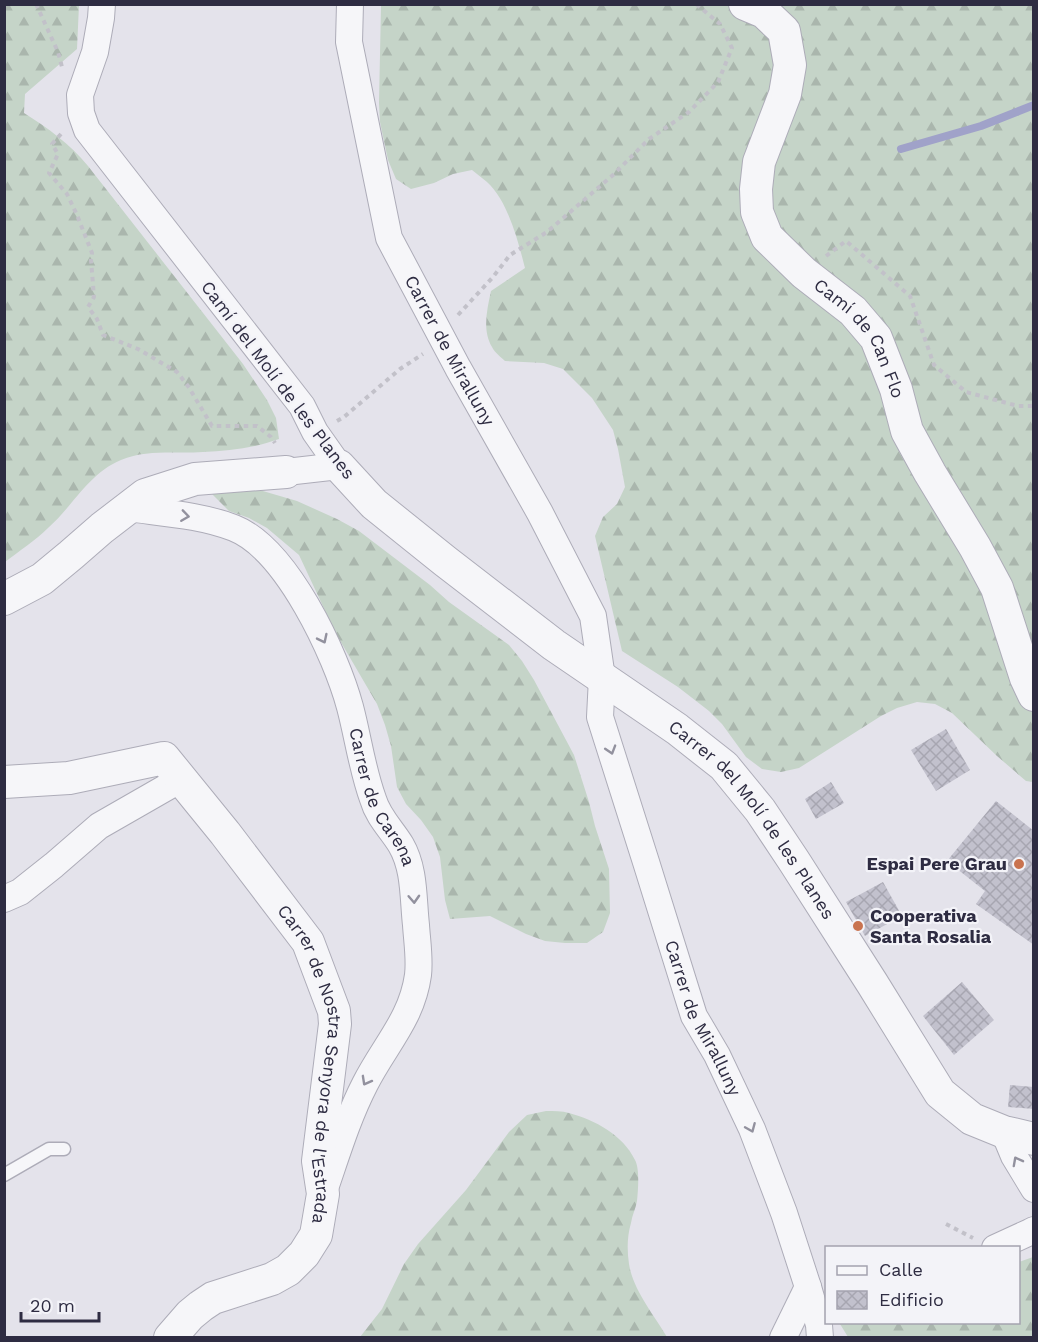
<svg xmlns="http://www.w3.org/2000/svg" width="1038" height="1342" font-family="'Work Sans',sans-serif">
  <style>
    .forest { fill: url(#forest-firs) }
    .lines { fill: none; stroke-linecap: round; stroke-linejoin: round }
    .stream { stroke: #a0a2c9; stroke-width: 8 }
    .building { fill: url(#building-cross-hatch) }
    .service-casing { stroke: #adacb8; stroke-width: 15 }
    .minor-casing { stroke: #adacb8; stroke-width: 28 }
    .tertiary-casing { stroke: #adacb8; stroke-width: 34 }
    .path { stroke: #c2c1c9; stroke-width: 4; stroke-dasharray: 4.5 4.5; stroke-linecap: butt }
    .service { stroke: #f6f6f9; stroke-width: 12 }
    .minor { stroke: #f6f6f9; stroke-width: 26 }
    .tertiary { stroke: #f6f6f9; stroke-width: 32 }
    .oneway { stroke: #92919e }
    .poi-dot { fill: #c9734f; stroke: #f3f3f8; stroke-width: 2 }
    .labels { text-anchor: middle; stroke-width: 4.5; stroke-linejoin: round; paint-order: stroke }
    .street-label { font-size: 18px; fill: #2e2c42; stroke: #f3f3f8 }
    .poi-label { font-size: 18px; font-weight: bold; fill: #2e2c42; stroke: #f3f3f8; text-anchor: end }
  </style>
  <defs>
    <pattern id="forest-firs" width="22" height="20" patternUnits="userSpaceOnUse" patternTransform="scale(1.5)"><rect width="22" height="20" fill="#c5d4c8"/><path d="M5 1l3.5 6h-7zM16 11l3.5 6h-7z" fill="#aab6ad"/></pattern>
    <pattern id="building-cross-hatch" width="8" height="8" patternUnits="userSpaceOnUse" patternTransform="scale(1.5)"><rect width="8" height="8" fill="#c2c1cd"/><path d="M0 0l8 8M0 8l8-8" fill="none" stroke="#a7a6b1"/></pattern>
  </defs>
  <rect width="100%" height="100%" fill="#e4e3eb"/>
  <!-- forest -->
  <g class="forest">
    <path d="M5,4l74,1 -2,44 -52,45 -1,19c24,15 46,31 64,53l155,198 24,36 9,18 3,21c-25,9 -50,12 -76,13 -27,2 -56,-3 -82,8 -32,13 -48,46 -73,68 -13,13 -29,23 -43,34z"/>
    <path d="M381,5h652v777l-7,-1 -29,-25 -45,-43 -17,-9 -18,-2 -20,6 -16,8 -82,52 -18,4 -19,-3 -16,-12 -24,-33 -13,-13 -31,-24 -56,-36 -27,-115 8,-19 14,-13 8,-17 -7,-38 -5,-19 -21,-32 -29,-29 -19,-6 -39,-2c-4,-4 -10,-8 -13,-14 -10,-17 -5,-37 -1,-56l34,-23c-7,-27 -17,-67 -38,-86 -5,-4 -10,-8 -15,-12l-19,4 -19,9 -23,6 -15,-10 -8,-19 -8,-38 -1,-19z"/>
    <polygon points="234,488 256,489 297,501 337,519 359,531 430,585 449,602 509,645 522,661 534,680 574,755 589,802 595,826 609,869 610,913 603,932 587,943 565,943 545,941 526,934 490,916 450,919 445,900 440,857 433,837 421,820 406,804 397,787 391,746 385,725 377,704 335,632 299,555 267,528 249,518 229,511 212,494"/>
    <path d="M546,1111c8,0 16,0 23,2 26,7 54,22 66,47 5,9 3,30 2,41 -1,7 -5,14 -6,22 -4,14 -4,27 -2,41 4,26 25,51 38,73h-307l22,-28 22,-45 14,-20 48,-54 43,-58 18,-17z"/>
    <polygon points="1033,1257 1033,1337 848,1337 840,1324 844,1322 1018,1322 1019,1262"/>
  </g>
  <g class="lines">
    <!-- stream -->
    <polyline class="stream" points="901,149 981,126 1034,105"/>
  </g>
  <!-- building -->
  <g class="building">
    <polygon points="946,729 970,770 936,791 911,750"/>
    <polygon points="831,782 844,803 816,819 805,799"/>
    <polygon points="996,801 1034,831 1034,945 976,904 985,891 947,861"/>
    <polygon points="883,882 902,916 865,936 846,902"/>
    <polygon points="962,982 994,1020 954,1055 923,1016"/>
    <polygon points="1010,1085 1034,1087 1034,1109 1008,1107"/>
  </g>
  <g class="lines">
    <defs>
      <polyline id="service" points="4,1175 49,1149 64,1149"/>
      <g id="minor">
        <polyline points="102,4 101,18 95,52 80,95 81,113 87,130 302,406 315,432 339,466 286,472"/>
        <path id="s1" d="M350,4l-1,38 40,196 69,130 82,145 53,103 9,62 -2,39 46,145 48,154 23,39 35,74 32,84 24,74 11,38 1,13"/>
        <path id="s2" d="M127,508c36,5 74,7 107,20 53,21 102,127 116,179 8,30 12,62 23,92 5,18 19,31 28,46 14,24 12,54 15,80 1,16 4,34 2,50 -6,44 -34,71 -53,109 -18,35 -29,73 -42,110"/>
        <polyline points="4,899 20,892 54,865 99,826 181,779"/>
        <polyline points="1004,1132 1014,1156 1034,1189"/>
        <polyline points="995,1248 1030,1232 1034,1230"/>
        <polyline points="783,1338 808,1287"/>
      </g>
      <g id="tertiary">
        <path id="s3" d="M745,4l19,8 20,19 6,34 -5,29 -26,68 -3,27 1,23 10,25 37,36 49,38 23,27 20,51 11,42 23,42 45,74 22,41 29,90 8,17"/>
        <path id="s4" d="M339,466l35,38 71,57 109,84 123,84 47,37 36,44 34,51 78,122 68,110 32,26 32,13 30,7"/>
        <polyline points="4,599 42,579 71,555 102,528 145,495 195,479 286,472"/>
        <path id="s5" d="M4,782l65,-4 95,-20 61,75 83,109 26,69 1,13 -17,137 5,33 -7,41 -12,19 -16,16 -16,9 -59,19 -12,8 -11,9 -20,23"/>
      </g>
    </defs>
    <!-- service casing -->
    <use href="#service" class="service-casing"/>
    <!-- minor casing -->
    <use href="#minor" class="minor-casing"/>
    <!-- tertiary casing -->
    <use href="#tertiary" class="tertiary-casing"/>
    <!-- path -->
    <g class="path">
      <polyline points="36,4 58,52 62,67"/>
      <polyline points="61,134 52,144 58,154 49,173 67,194 77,215 92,253 91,260 94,297 88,307 97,319 103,335 138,349 177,372 188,386 212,426 257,426 271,437 275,443"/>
      <polyline points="826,256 846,241 910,296 934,365 966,392 1018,406 1034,406"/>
      <polyline points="458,315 493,277 510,255 547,232 613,175 649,139 689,112 718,82 732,48 720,24 696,4"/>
      <polyline points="337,421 344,417 400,369 423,354"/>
      <polyline points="946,1224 973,1238"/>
    </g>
    <!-- service -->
    <use href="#service" class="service"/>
    <!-- minor -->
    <use href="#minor" class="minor"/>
    <!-- tertiary -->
    <use href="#tertiary" class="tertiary"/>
  </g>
  <!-- one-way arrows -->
  <defs><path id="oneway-chevron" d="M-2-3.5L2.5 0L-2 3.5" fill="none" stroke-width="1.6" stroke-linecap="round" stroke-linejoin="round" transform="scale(1.5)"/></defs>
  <g class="oneway">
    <use href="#oneway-chevron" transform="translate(185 516) rotate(8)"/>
    <use href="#oneway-chevron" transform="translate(323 639) rotate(64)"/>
    <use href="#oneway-chevron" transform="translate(611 750) rotate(73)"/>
    <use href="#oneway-chevron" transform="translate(414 899) rotate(87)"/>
    <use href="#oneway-chevron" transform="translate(366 1081) rotate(119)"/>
    <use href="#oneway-chevron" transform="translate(751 1128) rotate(67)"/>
    <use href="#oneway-chevron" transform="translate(1017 1161) rotate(-118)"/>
  </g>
  <!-- markers -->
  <g class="poi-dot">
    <circle cx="1019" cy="864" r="6"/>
    <circle cx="858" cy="926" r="6"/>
  </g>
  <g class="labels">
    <!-- street labels -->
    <g class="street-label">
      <text dy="6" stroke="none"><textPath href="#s3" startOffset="402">Camí de Can Flo</textPath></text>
      <text dy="6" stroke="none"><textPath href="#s1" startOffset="366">Carrer de Miralluny</textPath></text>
      <text transform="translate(278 380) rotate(53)" y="6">Camí del Molí de les Planes</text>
      <text dy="6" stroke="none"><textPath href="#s2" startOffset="424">Carrer de Carena</textPath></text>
      <text dy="6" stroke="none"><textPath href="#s4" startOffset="548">Carrer del Molí de les Planes</textPath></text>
      <text dy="6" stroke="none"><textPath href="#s1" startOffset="1088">Carrer de Miralluny</textPath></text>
      <text dy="6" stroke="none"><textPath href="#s5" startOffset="518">Carrer de Nostra Senyora de l'Estrada</textPath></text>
    </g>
    <!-- poi labels -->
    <g class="poi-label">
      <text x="1007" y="870">Espai Pere Grau</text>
      <text x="870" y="922" text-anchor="start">Cooperativa<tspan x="870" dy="21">Santa Rosalia</tspan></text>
    </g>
  </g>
  <!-- border -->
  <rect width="1038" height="1342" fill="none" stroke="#2e2c42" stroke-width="12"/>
  <!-- legend -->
  <rect x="825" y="1246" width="195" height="78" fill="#f3f3f8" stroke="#a4a3af" stroke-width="1.5"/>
  <rect x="837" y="1266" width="30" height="9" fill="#f6f6f9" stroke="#a4a3af" stroke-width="1.5"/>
  <text x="879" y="1276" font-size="18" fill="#2e2c42">Calle</text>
  <rect x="837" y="1291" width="30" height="18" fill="url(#building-cross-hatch)" stroke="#a4a3af" stroke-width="1.5"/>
  <text x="879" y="1306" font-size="18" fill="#2e2c42">Edificio</text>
  <!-- scale -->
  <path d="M21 1312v9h78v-9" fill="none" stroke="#2e2c42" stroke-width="3"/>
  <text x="30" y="1312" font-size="18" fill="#2e2c42" stroke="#f3f3f8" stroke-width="4.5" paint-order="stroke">20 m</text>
</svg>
